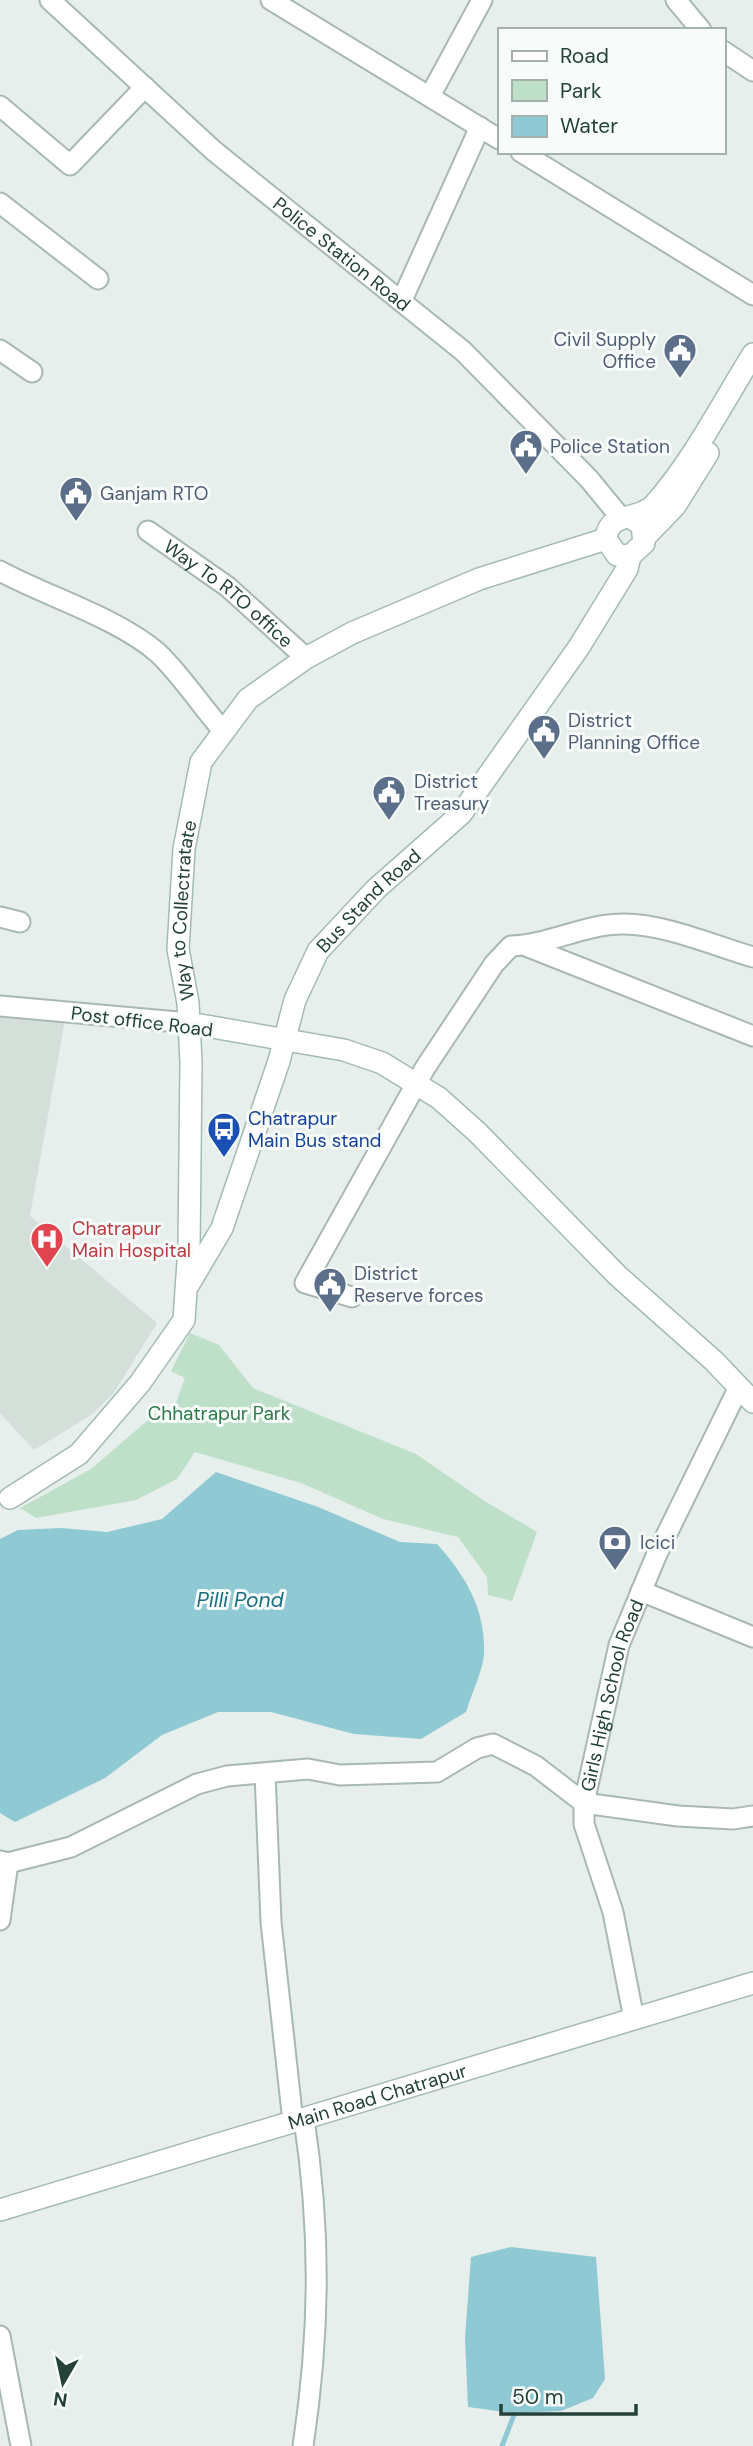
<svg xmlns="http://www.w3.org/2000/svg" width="753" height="2446" font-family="'DM Sans',sans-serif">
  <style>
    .built { fill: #d4dfda }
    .green { fill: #bfe0c8 }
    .water { fill: #8ec9d4 }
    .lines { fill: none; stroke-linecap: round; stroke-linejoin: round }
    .stream { stroke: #8ec9d4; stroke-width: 5 }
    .street-casing { stroke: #a8b8b2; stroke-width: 23 }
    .secondary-casing { stroke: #a4bbb3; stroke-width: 24 }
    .street { stroke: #fff; stroke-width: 19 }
    .secondary { stroke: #fff; stroke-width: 21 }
    .labels { text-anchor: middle; stroke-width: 6; stroke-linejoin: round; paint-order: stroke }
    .street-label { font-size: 19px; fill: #24423a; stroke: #f7fbf9 }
    .service-label { font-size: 19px; fill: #4e5e75; stroke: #f7fbf9; text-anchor: start }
    .transit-label { font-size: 19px; fill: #164399; stroke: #f7fbf9; text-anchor: start }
    .health-label { font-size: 19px; fill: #be3a42; stroke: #f7fbf9; text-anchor: start }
    .park-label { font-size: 19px; fill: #2d7a4b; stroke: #f7fbf9 }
    .water-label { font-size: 21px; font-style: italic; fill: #1c6f80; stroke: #f7fbf9 }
  </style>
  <rect width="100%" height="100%" fill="#e6efeb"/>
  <!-- built -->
  <polygon class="built" points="0,1014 65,1020 30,1216 157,1323 113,1394 91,1415 34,1450 0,1413"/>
  <!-- green -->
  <polygon class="green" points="190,1333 219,1345 253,1388 416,1454 483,1500 537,1532 512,1601 488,1595 487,1577 458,1537 383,1519 301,1483 195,1452 177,1479 136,1500 36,1518 20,1508 91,1469 162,1408 173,1411 185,1378 171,1371"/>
  <!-- water -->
  <g class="water">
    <path d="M216,1472l102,35 82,35 37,2c29,32 49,66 47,111 -2,18 -13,40 -18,57l-45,27 -67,-5 -83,-22h-53l-56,23 -57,43 -90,44 -15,-9v-274l18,-9 43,-2 46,4 55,-13z"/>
    <polygon points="511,2247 596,2257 605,2379 593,2398 561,2411 512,2413 468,2407 465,2338 471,2257"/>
  </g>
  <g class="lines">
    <!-- stream -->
    <polyline class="stream" points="502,2446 517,2407"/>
    <defs>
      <g id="street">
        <path id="s1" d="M50,0l164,151 249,200 126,128 32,39"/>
        <polyline points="271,0 499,139"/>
        <polyline points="676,0 701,30"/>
        <polyline points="723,51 753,71"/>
        <polyline points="430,96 482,0"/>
        <polyline points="0,106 70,165 145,87"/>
        <polyline points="521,152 753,295"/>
        <polyline points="0,203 98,279"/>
        <polyline points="402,300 480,127"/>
        <polyline points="0,350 32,372"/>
        <path id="s2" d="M148,531l80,56 78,71"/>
        <path d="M0,571c48,26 118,47 158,82 24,23 44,54 66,79"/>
        <polyline points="0,917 20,922"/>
        <polyline points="526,946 753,1036"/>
        <polyline points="0,1006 189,1023"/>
        <path d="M352,1297l-47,-14 120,-215 69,-104 17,-18c37,-1 74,-22 111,-22 40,-1 93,22 131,33"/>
        <polyline points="641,1591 753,1637"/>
        <polyline points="265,1773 271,1922 293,2122"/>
        <polyline points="0,1861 8,1863 71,1847 197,1784 227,1776 308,1769 340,1775 437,1772 477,1748 493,1744 536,1766 584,1803 678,1816 733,1819 753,1816"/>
        <polyline points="0,1920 8,1863"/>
        <path id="s3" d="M634,2019l-21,-107 -29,-88v-21l35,-158 37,-89 83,-169"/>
        <polyline points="0,2336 21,2446"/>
        <path d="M303,2446c17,-113 18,-214 1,-327"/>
      </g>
      <g id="secondary">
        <path d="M631,518l11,7 2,18 -14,13 -13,-1 -11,-16c2,-29 33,-17 48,-34 39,-44 68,-101 99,-151"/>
        <polyline points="645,537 675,506 708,453"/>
        <polyline points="189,1023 344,1050 382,1063 439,1098 478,1133 618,1276 714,1361 753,1402"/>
        <path id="s4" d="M189,1284l33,-56 57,-167 16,-61 23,-49 58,-62 85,-75 118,-167 48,-78 3,-13"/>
        <path id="s5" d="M10,1498l69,-44 61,-71 44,-63 5,-73 2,-185 -3,-59 -10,-54 6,-100 17,-87 47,-63 58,-41 46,-25 127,-54 127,-40"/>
        <path id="s6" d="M0,2210l753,-227"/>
      </g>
    </defs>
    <!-- street casing -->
    <use href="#street" class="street-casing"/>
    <!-- secondary casing -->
    <use href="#secondary" class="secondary-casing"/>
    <!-- street -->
    <use href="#street" class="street"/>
    <!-- secondary -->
    <use href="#secondary" class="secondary"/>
  </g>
  <!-- icons -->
  <defs>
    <symbol id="civic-pin" viewBox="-11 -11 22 30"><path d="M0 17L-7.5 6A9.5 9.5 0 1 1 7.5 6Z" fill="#5c6f8a" stroke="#f7fbf9"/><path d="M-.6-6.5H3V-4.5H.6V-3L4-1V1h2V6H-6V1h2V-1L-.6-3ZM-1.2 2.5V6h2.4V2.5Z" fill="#fff"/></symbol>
    <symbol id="bus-pin" viewBox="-11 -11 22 30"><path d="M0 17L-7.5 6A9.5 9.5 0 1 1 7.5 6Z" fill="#1a4fb4" stroke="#f7fbf9"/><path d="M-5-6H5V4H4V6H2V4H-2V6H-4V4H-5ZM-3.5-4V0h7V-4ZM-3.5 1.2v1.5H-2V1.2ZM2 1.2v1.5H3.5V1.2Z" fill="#fff"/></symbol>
    <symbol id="hospital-pin" viewBox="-11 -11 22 30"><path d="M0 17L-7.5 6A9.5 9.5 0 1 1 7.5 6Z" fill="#e0444e" stroke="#f7fbf9"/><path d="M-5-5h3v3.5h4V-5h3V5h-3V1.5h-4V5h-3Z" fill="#fff"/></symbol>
    <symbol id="bank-pin" viewBox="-11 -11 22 30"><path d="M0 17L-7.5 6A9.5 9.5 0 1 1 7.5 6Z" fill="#5c6f8a" stroke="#f7fbf9"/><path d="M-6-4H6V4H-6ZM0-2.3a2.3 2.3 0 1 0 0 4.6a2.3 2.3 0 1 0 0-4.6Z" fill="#fff"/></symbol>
  </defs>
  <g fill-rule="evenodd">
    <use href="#civic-pin" x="661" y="331" width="38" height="52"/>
    <use href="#civic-pin" x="507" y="427" width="38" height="52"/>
    <use href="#civic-pin" x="57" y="474" width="38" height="52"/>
    <use href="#civic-pin" x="525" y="712" width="38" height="52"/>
    <use href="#civic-pin" x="370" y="773" width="38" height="52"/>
    <use href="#bus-pin" x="205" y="1110" width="38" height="52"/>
    <use href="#hospital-pin" x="28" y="1220" width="38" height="52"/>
    <use href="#civic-pin" x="311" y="1265" width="38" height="52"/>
    <use href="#bank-pin" x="596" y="1523" width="38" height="52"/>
  </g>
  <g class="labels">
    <!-- street labels -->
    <g class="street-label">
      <text dy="7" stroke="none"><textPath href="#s1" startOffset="387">Police Station Road</textPath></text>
      <text dy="7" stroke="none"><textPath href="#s2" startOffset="102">Way To RTO office</textPath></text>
      <text dy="7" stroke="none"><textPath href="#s4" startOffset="430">Bus Stand Road</textPath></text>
      <text dy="7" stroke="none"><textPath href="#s5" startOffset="663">Way to Collectratate</textPath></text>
      <text transform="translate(142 1021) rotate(7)" y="7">Post office Road</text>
      <text dy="7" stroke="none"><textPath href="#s3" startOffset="334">Girls High School Road</textPath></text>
      <text dy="7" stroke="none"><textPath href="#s6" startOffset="394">Main Road Chatrapur</textPath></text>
    </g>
    <!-- service labels -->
    <g class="service-label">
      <text x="656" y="346" text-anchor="end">Civil Supply<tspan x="656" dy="22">Office</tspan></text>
      <text x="550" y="453">Police Station</text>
      <text x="100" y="500">Ganjam RTO</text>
      <text x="568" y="727">District<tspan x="568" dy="22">Planning Office</tspan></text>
      <text x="414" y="788">District<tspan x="414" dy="22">Treasury</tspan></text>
      <text x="354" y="1280">District<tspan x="354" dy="22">Reserve forces</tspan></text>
      <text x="640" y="1549">Icici</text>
    </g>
    <!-- transit labels -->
    <g class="transit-label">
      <text x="248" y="1125">Chatrapur<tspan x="248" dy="22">Main Bus stand</tspan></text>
    </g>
    <!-- health labels -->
    <g class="health-label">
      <text x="72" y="1235">Chatrapur<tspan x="72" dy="22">Main Hospital</tspan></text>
    </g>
    <!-- park labels -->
    <g class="park-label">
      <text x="219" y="1420">Chhatrapur Park</text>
    </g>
    <!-- water labels -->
    <g class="water-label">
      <text x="240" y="1607">Pilli Pond</text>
    </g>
  </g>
  <!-- legend -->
  <rect x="498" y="28" width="228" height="126" fill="#f7fbf9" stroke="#a3b1ad" stroke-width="2"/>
  <rect x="512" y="51" width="35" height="10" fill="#ffffff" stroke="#a3b1ad" stroke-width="2"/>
  <text x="560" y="63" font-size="21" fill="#24423a">Road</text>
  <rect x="512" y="80" width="35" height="21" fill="#bfe0c8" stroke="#a3b1ad" stroke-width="2"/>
  <text x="560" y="98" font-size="21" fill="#24423a">Park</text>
  <rect x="512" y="116" width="35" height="21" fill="#8ec9d4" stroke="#a3b1ad" stroke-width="2"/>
  <text x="560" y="133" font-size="21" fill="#24423a">Water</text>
  <!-- north arrow -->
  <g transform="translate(63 2383) rotate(189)" stroke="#f7fbf9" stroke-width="5" paint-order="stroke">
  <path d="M0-5L12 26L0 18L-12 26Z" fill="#24423a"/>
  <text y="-10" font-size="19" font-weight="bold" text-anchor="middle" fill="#24423a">N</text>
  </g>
  <!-- scale -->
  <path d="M501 2404v10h135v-10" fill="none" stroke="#24423a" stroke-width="3.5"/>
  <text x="512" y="2404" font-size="21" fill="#24423a" stroke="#f7fbf9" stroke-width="5" paint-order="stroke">50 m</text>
</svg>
